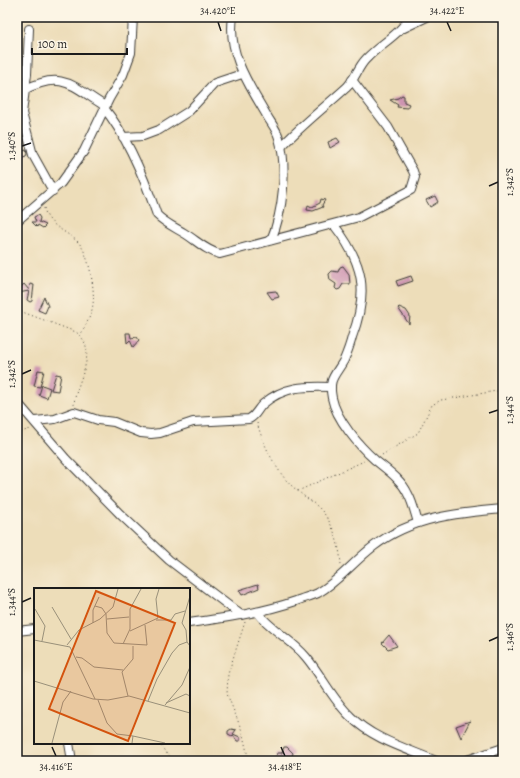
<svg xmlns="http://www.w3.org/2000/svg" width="520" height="778" font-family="Alegreya,serif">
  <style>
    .building { fill: #cd94b1 }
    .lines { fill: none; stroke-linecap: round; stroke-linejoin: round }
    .minor-casing { stroke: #3b3934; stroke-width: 10 }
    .path { stroke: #3b3934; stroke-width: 1; stroke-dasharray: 1 3; stroke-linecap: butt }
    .minor { stroke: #fff; stroke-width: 8 }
    .ticks { fill: none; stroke: #1c1c1c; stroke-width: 1.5 }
    .inset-road { fill: none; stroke: #99907a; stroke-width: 1 }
    .view { fill: #d4530e; fill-opacity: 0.15; stroke: #d4530e; stroke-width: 2 }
    .inset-edge { fill: none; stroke: #1c1c1c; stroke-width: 2 }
    .neatline { fill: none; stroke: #1c1c1c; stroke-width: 1.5 }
    .ticks-label { font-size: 10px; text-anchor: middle; fill: #1c1c1c }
  </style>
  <rect width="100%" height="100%" fill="#fcf5e5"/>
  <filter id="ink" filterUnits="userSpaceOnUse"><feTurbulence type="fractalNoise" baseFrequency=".025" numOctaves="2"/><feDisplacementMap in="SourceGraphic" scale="8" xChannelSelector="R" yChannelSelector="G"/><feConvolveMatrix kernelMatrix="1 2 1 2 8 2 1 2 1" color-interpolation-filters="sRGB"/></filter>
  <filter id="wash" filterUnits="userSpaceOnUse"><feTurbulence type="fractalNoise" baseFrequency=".012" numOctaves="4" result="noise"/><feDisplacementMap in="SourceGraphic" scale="16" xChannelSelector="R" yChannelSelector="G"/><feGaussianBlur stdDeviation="0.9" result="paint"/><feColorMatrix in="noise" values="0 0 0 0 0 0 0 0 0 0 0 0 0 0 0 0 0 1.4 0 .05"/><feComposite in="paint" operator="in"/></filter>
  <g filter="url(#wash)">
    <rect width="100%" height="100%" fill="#edddb9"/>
    <g id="blocks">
      <!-- building -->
      <g class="building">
        <polygon points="402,95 404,96 404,102 409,104 407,108 397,107 398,105 390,100 398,98"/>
        <polygon points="337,138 340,142 330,148 328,142"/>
        <polygon points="26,150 27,154 26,156 17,159 17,153"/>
        <polygon points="435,196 438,202 430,207 426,200"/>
        <polygon points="321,199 325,200 322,205 323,207 313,211 307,210 308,205 312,207 320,203"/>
        <polygon points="38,215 40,218 39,222 46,225 43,228 38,225 37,227 32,222 36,222 34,217"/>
        <polygon points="343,266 349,274 350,284 343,284 340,289 337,290 335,288 336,284 330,280 329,274 332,271 338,272 340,267"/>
        <polygon points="411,276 413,281 398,286 396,281"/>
        <polygon points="24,284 29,290 30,284 34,285 32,301 30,302 27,300 29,291 18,293 19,289"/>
        <polygon points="276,291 279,297 272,299 267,292"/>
        <polygon points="44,297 48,306 45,313 38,310"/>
        <polygon points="399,307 406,310 410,316 409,324 398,308"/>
        <polygon points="126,333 130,333 131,338 137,337 139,340 133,347 130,340 127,343"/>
        <polygon points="38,370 44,371 40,387 34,386"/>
        <polygon points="56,374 61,375 58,391 51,390"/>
        <polygon points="42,385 50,388 47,398 39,395"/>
        <polygon points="258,584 259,588 242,595 239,590"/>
        <polygon points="389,635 397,646 388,649 382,643"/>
        <polygon points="470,721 461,738 456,726"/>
        <polygon points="231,729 236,730 233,734 240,737 240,741 237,741 233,735 232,736 228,734 228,731"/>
        <polygon points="284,747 287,747 293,753 292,756 289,758 289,761 281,761 276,757 277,753 282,753"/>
      </g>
    </g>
  </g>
  <g filter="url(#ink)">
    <use href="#blocks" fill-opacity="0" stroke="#3b3934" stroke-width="1"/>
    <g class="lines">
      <defs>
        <g id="minor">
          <path d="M233,17c-6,37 17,69 34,99 4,7 10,14 12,22 9,30 4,74 -8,102"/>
          <polyline points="404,28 427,17"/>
          <polyline points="29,29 27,74 22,113 33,155 53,191"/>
          <path d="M24,90c39,-20 48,-4 81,16"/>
          <path d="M104,108c23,28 41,72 53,107 8,8 17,12 27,18 12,7 22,18 36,21l139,-37 52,-27 4,-13 -2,-6 -25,-44 -36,-47"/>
          <polyline points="123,137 143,136 159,130 189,111 215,83 242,74"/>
          <path d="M281,147c21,-22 44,-40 66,-60 8,-8 11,-20 19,-28 14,-15 33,-24 44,-42"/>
          <polyline points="17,221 61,183 84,151 109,99 123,75 131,53 133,17"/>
          <path d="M334,225c30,38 35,67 18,112 -2,8 -5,16 -8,23 -9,16 -16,18 -12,38 4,21 27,48 43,62 12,10 26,19 33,34 5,9 7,19 10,29"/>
          <polyline points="17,402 66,459 120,514 169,560 241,615"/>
          <path d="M35,421l20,-2 19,-7 24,8 16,2 27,11 10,1 9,-1 33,-11 56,-3c8,-4 8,-10 14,-15 21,-18 42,-18 68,-17"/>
          <path d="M257,612c14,18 35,28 49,45 16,19 26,42 44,59 22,23 58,33 86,45"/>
          <path d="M189,623c36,-5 72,-10 107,-22 7,-3 16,-5 22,-8 22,-13 36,-32 56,-47 38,-29 83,-33 129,-37"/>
          <polyline points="17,631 35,629"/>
          <polyline points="69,743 72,761"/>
          <polyline points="464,761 503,748"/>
        </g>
      </defs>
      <!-- minor casing -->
      <use href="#minor" class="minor-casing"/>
      <!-- path -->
      <g class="path">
        <path d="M44,208c4,18 21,22 34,34 11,11 17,47 15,62 -1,11 -8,22 -13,32"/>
        <path d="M17,310l59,22c25,19 -1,50 -2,73"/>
        <path d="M257,423c6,20 16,41 29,57 9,10 21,18 31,26 16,14 23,40 24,59"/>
        <polyline points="17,433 31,429"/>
        <polyline points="382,455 418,433 432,405 441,400 503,390"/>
        <polyline points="298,491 364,461"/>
        <polyline points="245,622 228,674 227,694 242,731 249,761"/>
        <polyline points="159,743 166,753 175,761"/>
      </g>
      <!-- minor -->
      <use href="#minor" class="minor"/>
    </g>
  </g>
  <!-- ticks -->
  <path class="ticks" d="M218,22l3,9M447,22l4,9M22,146l9,-3M489,186l9,-4M22,374l9,-4M489,413l9,-3M22,602l9,-4M489,641l9,-4M52,747l4,9M281,747l4,9"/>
  <!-- overview -->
  <g transform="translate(34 588)">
    <rect width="156" height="156" fill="#edddb9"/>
    <path class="inset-road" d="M156,8l-8,27 4,7 1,12 3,4M61,18l7,2 4,6M18,19l19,32M1,21l10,17 -3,15M72,26l1,19 7,10 33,2 -2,-20M73,31l22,-2M122,32h15l4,-6 10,-3M59,35v-13l6,-13M96,43l28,-13 -2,-19 3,-10M0,52l36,7 25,52M89,56l7,-15v-20l11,-20M33,57l12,-15 21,-11 13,-12 5,-18M42,69l6,1 12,9 29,3M0,93l59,18 15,1 21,-4 61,17M94,108l-6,-24 11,-13v-13M64,112l9,23 10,11 16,2 -1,7M114,113l9,-22 15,-26 7,-8 8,-3M132,115l20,-9 4,2M131,117l17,-20 8,-18M99,148l32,7M18,155l11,-41 8,-11"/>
    <path class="view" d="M62,3l79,32 -47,118 -79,-32z"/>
    <rect width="156" height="156" class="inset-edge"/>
  </g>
  <!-- margin -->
  <rect width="520" height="778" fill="none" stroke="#fcf5e5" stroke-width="44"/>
  <!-- scale -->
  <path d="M32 48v6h95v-6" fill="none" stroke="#1c1c1c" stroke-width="2"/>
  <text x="38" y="48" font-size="12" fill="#1c1c1c" stroke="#fcf5e5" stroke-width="3" paint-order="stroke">100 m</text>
  <rect x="22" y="22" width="476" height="734" class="neatline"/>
  <g class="ticks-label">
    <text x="218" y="14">34.420°E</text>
    <text x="447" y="14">34.422°E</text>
    <text transform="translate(11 146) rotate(-90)" y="4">1.340°S</text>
    <text transform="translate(509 182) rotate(-90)" y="4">1.342°S</text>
    <text transform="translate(11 374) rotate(-90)" y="4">1.342°S</text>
    <text transform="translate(509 410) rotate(-90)" y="4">1.344°S</text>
    <text transform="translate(11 602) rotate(-90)" y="4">1.344°S</text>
    <text transform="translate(509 637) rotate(-90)" y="4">1.346°S</text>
    <text x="56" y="770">34.416°E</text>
    <text x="285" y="770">34.418°E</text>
  </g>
</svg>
